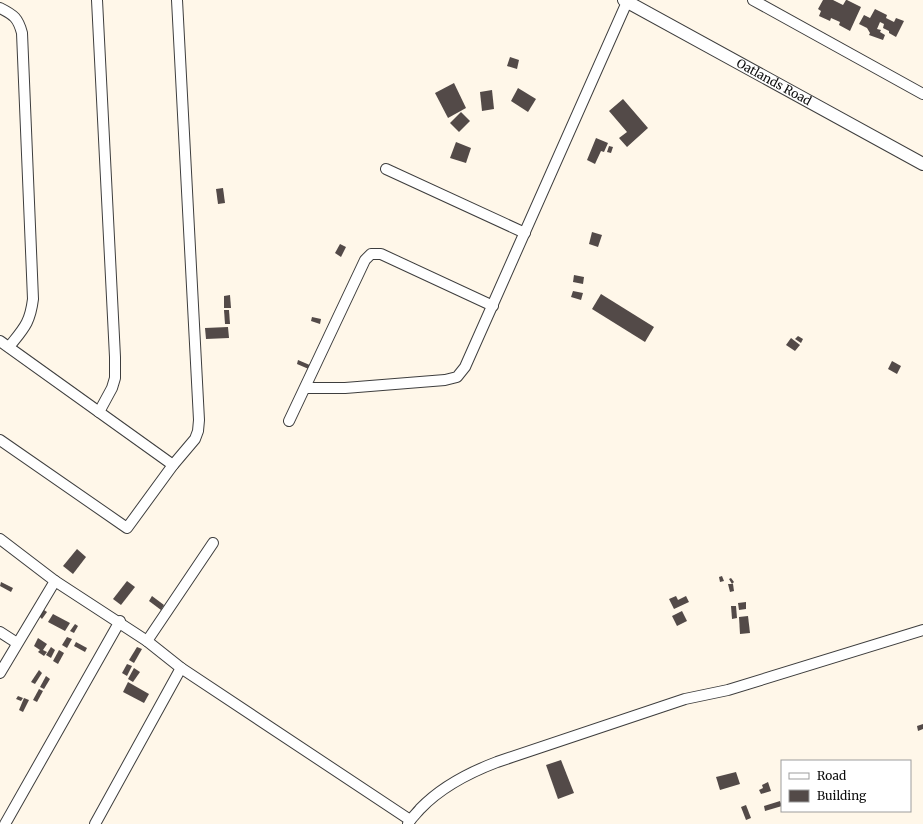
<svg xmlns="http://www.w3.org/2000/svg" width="923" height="824" font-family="Merriweather,serif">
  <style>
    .building { fill: #534a48 }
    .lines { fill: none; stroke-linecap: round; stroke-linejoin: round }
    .minor-casing { stroke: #3e3e3e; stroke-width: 12 }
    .tertiary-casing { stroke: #3e3e3e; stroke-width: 14 }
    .minor { stroke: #fff; stroke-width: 10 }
    .tertiary { stroke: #fff; stroke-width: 12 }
    .labels { text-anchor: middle; stroke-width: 4; stroke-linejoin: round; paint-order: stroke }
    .street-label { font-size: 12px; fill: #0b0b0b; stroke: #fff }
  </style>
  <rect width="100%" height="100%" fill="#fff7e9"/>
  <!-- building -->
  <g class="building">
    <polygon points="823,0 833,0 843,5 846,0 847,0 861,7 850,31 839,25 840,22 831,18 830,21 819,16 821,11 818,9"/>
    <polygon points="875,9 887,15 886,18 894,22 896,18 904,21 896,37 889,33 889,31 883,28 884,24 880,22 877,29 881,30 880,32 885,35 883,40 869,35 870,33 867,28 859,24 864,15 870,18"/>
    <polygon points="510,57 519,60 517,69 507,66"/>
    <polygon points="454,83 466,108 448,118 435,93"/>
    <polygon points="518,88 536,99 528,112 511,101"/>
    <polygon points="492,90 494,109 482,111 480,92"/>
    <polygon points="623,99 648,128 627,147 619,138 627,132 609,111"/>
    <polygon points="461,112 470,121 459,132 450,123"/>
    <polygon points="596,138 608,143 604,152 601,151 595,164 587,160"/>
    <polygon points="456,142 471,148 466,163 450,158"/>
    <polygon points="609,146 613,147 611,153 607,152"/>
    <polygon points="223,188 225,203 218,204 216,189"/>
    <polygon points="592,232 602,235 598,247 589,244"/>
    <polygon points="340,244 346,247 341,257 335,253"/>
    <polygon points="574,275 584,277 583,284 573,282"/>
    <polygon points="573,291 583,293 581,300 571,297"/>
    <polygon points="601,294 654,327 645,342 592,309"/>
    <polygon points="230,295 231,308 224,308 224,296"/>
    <polygon points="224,310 229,310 230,324 225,324"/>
    <polygon points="312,317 321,319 320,324 311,321"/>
    <polygon points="228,327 229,338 206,339 205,328"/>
    <polygon points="798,336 803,339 801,343 795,339"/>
    <polygon points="791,338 800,345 795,351 786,345"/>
    <polygon points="298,360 312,366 311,370 297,364"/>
    <polygon points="892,361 901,366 897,374 888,369"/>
    <polygon points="77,549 86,557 73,574 63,566"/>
    <polygon points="722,576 724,581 720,582 719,577"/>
    <polygon points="731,578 734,582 732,584 729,579"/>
    <polygon points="127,581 135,587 121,605 113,599"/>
    <polygon points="1,582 13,588 11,592 0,586"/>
    <polygon points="728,584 733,584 734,591 730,592"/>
    <polygon points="152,596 164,605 161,610 149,601"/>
    <polygon points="676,596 678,600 686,596 689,602 674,609 669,599"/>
    <polygon points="746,602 746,609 739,610 738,603"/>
    <polygon points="731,606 736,606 737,618 732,619"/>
    <polygon points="44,610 47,612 42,619 39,616"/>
    <polygon points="682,611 687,621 677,626 672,616"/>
    <polygon points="53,614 70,623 65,631 48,622"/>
    <polygon points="748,616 750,633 740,634 739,617"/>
    <polygon points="75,624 78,626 74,633 70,631"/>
    <polygon points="67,637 72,639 67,648 62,645"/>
    <polygon points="38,638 47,644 43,650 47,652 44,656 38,652 40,650 34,646"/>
    <polygon points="76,642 87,648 85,652 74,646"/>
    <polygon points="51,647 55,650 51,658 46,655"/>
    <polygon points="137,647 142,649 134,663 129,660"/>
    <polygon points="59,650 64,653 58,664 53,661"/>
    <polygon points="127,664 132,666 127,676 122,673"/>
    <polygon points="134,668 140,672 133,682 128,679"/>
    <polygon points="39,670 42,673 35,684 31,682"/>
    <polygon points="46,676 50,679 44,689 40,687"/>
    <polygon points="128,682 149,694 144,703 123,692"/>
    <polygon points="39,689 43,691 37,702 33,700"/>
    <polygon points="18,696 23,698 21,701 16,699"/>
    <polygon points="24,698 29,700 23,712 19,710"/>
    <polygon points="923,724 923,729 918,731 917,726"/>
    <polygon points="561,760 574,793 558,799 546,765"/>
    <polygon points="736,772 740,784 720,790 716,777"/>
    <polygon points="768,782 771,791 761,794 759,790 763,788 762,785"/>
    <polygon points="780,801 782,806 765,811 764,806"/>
    <polygon points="746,805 751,818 746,820 741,807"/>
  </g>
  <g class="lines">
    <defs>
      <g id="minor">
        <polyline points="97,0 115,357 115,378 112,388 99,412"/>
        <polyline points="753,0 923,94"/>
        <path d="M0,8c14,7 18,10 22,25l11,266c-3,24 -9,29 -24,48"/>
        <polyline points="386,169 525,233"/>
        <polyline points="0,341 173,465"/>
        <polyline points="306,388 345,388 445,380 457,377 465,367 627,2"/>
        <polyline points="289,421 365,260 371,254 381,254 493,306"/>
        <polyline points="0,440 127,528 173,465 195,439 198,431 199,420 177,0"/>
        <polyline points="0,539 55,581 147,641 181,668 410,820"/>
        <polyline points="0,632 17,643"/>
        <polyline points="147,641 213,543"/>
        <polyline points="0,673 55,581"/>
        <polyline points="5,824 120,621"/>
        <polyline points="95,824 181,668"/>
        <path d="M408,824c3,-6 8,-10 12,-15 21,-22 48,-36 77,-47l188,-63 43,-9 195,-60"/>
      </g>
      <g id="tertiary">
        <path id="s1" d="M624,0l299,164"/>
      </g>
    </defs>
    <!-- minor casing -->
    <use href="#minor" class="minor-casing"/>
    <!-- tertiary casing -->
    <use href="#tertiary" class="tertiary-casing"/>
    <!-- minor -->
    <use href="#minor" class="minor"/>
    <!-- tertiary -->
    <use href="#tertiary" class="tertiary"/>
  </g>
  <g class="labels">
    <!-- street labels -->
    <g class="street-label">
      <text dy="4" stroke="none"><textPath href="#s1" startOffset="171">Oatlands Road</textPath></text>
    </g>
  </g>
  <!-- legend -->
  <rect x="781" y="760" width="130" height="52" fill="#ffffff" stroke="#9d9d9d"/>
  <rect x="789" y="773" width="20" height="6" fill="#ffffff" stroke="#9d9d9d"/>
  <text x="817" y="780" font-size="12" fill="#0b0b0b">Road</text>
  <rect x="789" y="790" width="20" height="12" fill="#534a48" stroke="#9d9d9d"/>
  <text x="817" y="800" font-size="12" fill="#0b0b0b">Building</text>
</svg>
